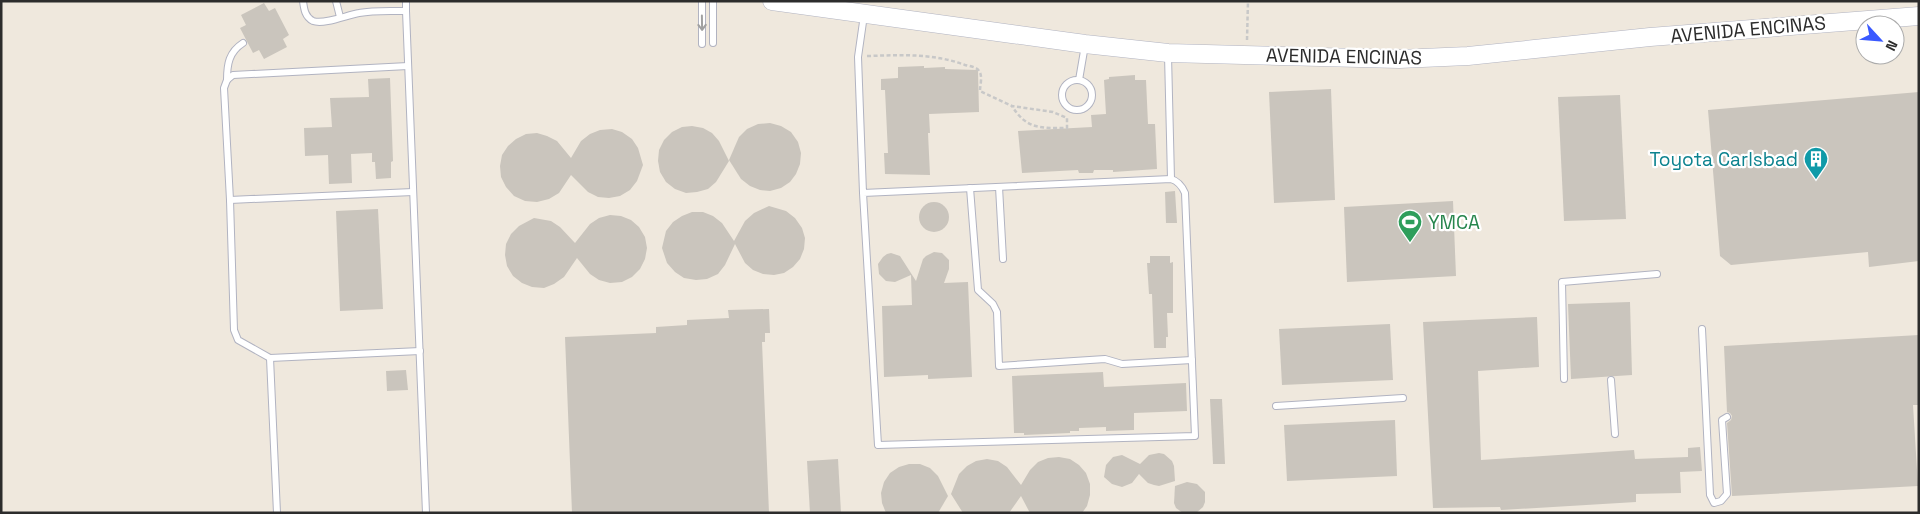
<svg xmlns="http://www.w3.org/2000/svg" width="1920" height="514" font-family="'Space Grotesk',sans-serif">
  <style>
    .building { fill: #cac5bd }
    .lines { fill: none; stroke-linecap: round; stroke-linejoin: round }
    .lane-casing { stroke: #b1b3c1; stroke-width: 8 }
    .secondary-casing { stroke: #b1b3c1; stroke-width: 19 }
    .path { stroke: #c8c8c8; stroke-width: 2.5; stroke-dasharray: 4 2.5; stroke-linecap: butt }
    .lane { stroke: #fff; stroke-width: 6 }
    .secondary { stroke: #fff; stroke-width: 18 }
    .oneway { stroke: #a0a0a0 }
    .labels { text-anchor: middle; stroke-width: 4.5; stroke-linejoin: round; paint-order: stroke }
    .street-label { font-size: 19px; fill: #2c2c2c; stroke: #fff }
    .culture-label { font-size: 19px; fill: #0d838f; stroke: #fff; text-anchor: end }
    .leisure-label { font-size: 19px; fill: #27864d; stroke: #fff; text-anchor: start }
  </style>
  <rect width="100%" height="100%" fill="#efe8dd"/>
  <!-- building -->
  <g class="building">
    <polygon points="264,3 269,11 275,8 289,35 283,39 287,47 264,59 259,50 253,53 240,28 246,25 241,15"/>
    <polygon points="924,66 924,68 945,67 945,69 978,70 979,112 929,114 930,133 928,133 930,175 885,174 884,153 888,153 885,90 881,90 881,79 898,78 898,67"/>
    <polygon points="1135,75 1135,80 1146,80 1148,124 1155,124 1157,169 1113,172 1113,170 1094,170 1093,173 1079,173 1078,170 1022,173 1018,131 1092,127 1091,115 1106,114 1104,80 1109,79 1109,77"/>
    <polygon points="390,78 393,161 391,162 391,178 376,179 375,162 372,162 372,153 351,154 352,183 329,184 328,155 305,156 304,128 332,127 330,98 369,97 368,79"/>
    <polygon points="1331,89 1335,200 1274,203 1269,92"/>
    <polygon points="1919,92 1919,261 1869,267 1868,252 1731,265 1720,256 1708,110"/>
    <polygon points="1620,95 1626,219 1564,221 1558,97"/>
    <polygon points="770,123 781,126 791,132 798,142 801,153 800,164 796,174 790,182 781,188 770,191 760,190 750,186 741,179 729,160 739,137 747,129 758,124"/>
    <polygon points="692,126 703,128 712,133 719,141 729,161 716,182 708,189 697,192 686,193 675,189 666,182 660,172 658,161 659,150 664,140 672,132 682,127"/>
    <polygon points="612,129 622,132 632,139 638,148 643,165 637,181 630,190 620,196 609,198 598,197 588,192 571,175 559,193 549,199 537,202 525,201 514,196 506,187 501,177 500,166 502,155 508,146 516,139 526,134 537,133 547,136 557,141 571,158 581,141 590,134 600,130"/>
    <polygon points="1175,191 1177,223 1166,223 1165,192"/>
    <polygon points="1453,201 1456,276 1347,282 1344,207"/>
    <circle cx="934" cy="217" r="15"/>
    <polygon points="769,206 786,211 795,218 802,228 805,238 804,249 800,259 793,267 784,273 774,275 763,274 753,270 745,263 735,244 725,265 718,274 707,279 696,280 684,278 675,272 667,263 662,248 666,231 673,222 682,216 692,212 703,212 713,216 722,223 734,241 745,221 754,213"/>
    <polygon points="378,209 383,309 340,311 336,211"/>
    <polygon points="610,215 621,216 631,220 639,227 645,237 647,248 645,259 640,269 632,277 622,282 610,283 599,280 590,274 577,258 564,277 554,284 544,288 532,287 522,283 513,276 507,266 505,255 506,244 511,234 519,226 534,218 551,221 560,227 575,243 590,224 599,218"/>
    <polygon points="934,252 942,253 949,260 949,269 944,283 968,282 972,377 928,379 928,375 884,377 882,306 912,305 911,275 895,282 886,281 879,274 878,264 883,257 887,254 891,253 900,256 916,281 923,259 926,256"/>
    <polygon points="1150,256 1170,256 1170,263 1173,262 1173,313 1167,313 1168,337 1166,337 1166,348 1154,348 1152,294 1149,294 1147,263 1150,263"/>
    <polygon points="1630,302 1632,375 1571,379 1568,304"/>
    <polygon points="769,309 770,333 765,333 765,342 762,342 769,513 572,513 565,337 656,333 656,327 687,325 687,320 729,318 728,310"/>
    <polygon points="1537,317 1539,367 1478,371 1481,460 1634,450 1635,459 1688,457 1688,448 1700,447 1702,471 1680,472 1681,493 1636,494 1636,502 1501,510 1500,507 1433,508 1423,322"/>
    <polygon points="1390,324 1393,380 1282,385 1279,329"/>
    <polygon points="1919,335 1919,405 1913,405 1918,486 1732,496 1727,423 1731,420 1732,416 1730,413 1727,412 1724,346"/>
    <polygon points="406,370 408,390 387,391 386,371"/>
    <polygon points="1103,372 1104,387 1186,383 1187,411 1134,413 1134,430 1106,431 1106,427 1079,428 1079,431 1070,431 1070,433 1024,435 1024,433 1014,433 1012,376"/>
    <polygon points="1210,399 1222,399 1225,464 1213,464"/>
    <polygon points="1395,420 1397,476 1287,481 1284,425"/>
    <polygon points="1159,453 1164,454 1172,461 1174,466 1175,481 1159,486 1154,485 1148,483 1139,474 1132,483 1122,487 1112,484 1104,477 1106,465 1113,457 1122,455 1140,464 1149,455"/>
    <polygon points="1059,457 1070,459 1079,465 1086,473 1090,484 1090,495 1087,506 1082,513 1030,513 1021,496 1009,513 963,513 951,494 959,474 967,466 976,461 987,459 998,461 1007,467 1021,485 1030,470 1038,462 1048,458"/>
    <polygon points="838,459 841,513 810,513 807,461"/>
    <polygon points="909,464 920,464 930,468 938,476 948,496 938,513 886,513 882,503 881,493 884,482 890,473 899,467"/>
    <polygon points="1187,482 1197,484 1205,492 1205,502 1203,507 1196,513 1183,513 1176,508 1174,503 1175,486"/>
  </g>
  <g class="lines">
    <defs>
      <g id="lane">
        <path d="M303,1c1,8 2,16 10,20 11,4 34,-6 46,-8 15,-3 31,-2 47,-2v-10"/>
        <polyline points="336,1 340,17"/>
        <polyline points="702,1 702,44"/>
        <polyline points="406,11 426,513"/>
        <polyline points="713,43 713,1"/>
        <polyline points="1168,55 1171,179"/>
        <path d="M227,80c0,-16 2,-28 16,-37"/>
        <polyline points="1079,80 1085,45"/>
        <circle cx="1077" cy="95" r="15"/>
        <polyline points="999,187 1003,259"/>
        <polyline points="970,188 978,290 993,304 997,312 999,366 1105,359 1122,364 1192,360"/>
        <path d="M863,193l308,-14c7,2 11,7 14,14l10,243 -317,9 -15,-252 -5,-136 6,-42"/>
        <polyline points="230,200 413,192"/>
        <polyline points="1702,329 1710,495 1714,503 1721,501 1727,494 1722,420 1727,417"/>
        <polyline points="270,358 420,351"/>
        <polyline points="1564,379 1562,282 1657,274"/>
        <polyline points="1611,380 1615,434"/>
        <polyline points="1276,406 1403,398"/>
        <polyline points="277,513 270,358 238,340 234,330 230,200 224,88 227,80 233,75 408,66"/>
      </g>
      <polyline id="secondary" points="772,1 1085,44 1168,53 1399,59 1468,56 1650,37 1919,16"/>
    </defs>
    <!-- lane casing -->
    <use href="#lane" class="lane-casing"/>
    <!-- secondary casing -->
    <use href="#secondary" class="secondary-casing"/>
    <!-- path -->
    <g class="path">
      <polyline points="1247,40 1248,1"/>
      <path d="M867,56c34,-1 66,-3 98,9 4,1 12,2 14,6 4,5 1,14 1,20l32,15 41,6 14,6v10c-26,0 -40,2 -55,-22"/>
    </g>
    <!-- lane -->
    <use href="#lane" class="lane"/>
    <!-- secondary -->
    <use href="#secondary" class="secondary"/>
  </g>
  <!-- one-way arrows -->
  <defs><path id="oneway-shaft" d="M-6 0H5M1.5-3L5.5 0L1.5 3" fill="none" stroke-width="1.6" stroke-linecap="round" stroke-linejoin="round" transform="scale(1.25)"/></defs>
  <use class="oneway" href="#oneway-shaft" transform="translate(702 23) rotate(89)"/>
  <!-- icons -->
  <defs>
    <symbol id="building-pin" viewBox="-11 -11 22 30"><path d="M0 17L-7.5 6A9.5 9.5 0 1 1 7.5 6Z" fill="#0f9aa8" stroke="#fff"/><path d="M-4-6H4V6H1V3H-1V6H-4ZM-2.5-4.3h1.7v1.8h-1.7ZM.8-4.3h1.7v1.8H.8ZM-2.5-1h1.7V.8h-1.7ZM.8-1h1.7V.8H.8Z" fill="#fff"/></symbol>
    <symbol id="stadium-pin" viewBox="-11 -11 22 30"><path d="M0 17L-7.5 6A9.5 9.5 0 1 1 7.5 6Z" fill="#2e9e5b" stroke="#fff"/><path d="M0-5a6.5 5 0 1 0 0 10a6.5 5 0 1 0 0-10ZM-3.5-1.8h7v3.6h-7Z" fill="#fff"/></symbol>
  </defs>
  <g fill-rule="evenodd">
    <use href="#building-pin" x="1802" y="145" width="28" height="38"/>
    <use href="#stadium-pin" x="1396" y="208" width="28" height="38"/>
  </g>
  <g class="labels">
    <!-- street labels -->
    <g class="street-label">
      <text transform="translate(1748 29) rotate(-5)" y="7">AVENIDA ENCINAS</text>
      <text transform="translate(1344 56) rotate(1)" y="7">AVENIDA ENCINAS</text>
    </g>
    <!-- culture labels -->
    <g class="culture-label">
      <text x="1798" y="166">Toyota Carlsbad</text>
    </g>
    <!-- leisure labels -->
    <g class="leisure-label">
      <text x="1428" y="229">YMCA</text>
    </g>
  </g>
  <!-- border -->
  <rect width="1920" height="514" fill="none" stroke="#2c2c2c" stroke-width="5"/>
  <!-- north arrow -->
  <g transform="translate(1880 40) rotate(116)"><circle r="24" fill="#ffffff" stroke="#ababab"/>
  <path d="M0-4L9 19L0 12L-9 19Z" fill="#3a59ff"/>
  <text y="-8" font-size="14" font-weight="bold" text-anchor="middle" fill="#2c2c2c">N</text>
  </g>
</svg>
